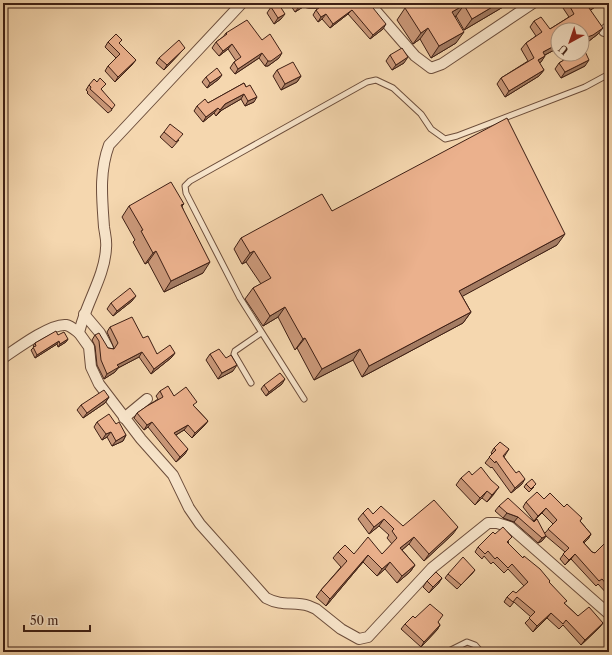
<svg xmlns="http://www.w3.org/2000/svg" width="612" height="655" font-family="'Libre Caslon Text',serif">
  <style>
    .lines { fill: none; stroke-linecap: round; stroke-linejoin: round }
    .service-casing { stroke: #6c4d3b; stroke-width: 7 }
    .minor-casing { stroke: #6c4d3b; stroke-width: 12 }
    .service { stroke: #f8e5cb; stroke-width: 5 }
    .minor { stroke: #f8e5cb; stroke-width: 10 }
    .wall { fill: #ca9879; stroke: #3e1f14 }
    .shaded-wall { fill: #a47c63; stroke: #3e1f14 }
    .building { fill: #ebb18d; stroke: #3e1f14 }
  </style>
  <rect width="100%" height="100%" fill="#f5d7af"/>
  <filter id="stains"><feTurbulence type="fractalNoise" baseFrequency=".005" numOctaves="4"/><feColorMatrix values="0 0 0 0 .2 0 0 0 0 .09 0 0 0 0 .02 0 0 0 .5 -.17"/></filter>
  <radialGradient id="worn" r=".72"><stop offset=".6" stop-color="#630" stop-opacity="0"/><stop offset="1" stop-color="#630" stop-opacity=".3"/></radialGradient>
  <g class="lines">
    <defs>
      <g id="service">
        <polyline points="251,383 234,354 235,351 261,333"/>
        <polyline points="304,399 240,298 186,193 185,186 190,181 367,82 376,80 393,88 421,114 431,129 445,139 457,136 585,87 609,74"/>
        <polyline points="447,652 467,642 475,645 481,652"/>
      </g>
      <g id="minor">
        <path d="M242,3l-133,142c-10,27 -7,53 -5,82 1,7 3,14 2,21 -1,28 -21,57 -27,85l10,14 2,20 8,17 42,55 32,36 16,33 11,16 66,74c17,9 27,3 43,8l7,3 25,20 18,10 9,-2 64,-69 56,-45h9l13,4 99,87"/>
        <polyline points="309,3 316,3"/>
        <polyline points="369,3 415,56 431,68 442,64 533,3"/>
        <polyline points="604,31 609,27"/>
        <polyline points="84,314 100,333 108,348"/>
        <path d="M3,358c13,-9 48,-35 63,-33 5,1 9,5 13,8"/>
        <polyline points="124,418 147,399"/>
      </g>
    </defs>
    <!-- service casing -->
    <use href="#service" class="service-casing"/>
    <!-- minor casing -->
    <use href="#minor" class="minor-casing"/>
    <!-- service -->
    <use href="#service" class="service"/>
    <!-- minor -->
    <use href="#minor" class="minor"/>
  </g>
  <!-- wall -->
  <g class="wall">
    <polygon points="289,3 305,3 303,7 295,12"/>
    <polygon points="369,3 383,29 370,39 348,14 330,28 322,19 318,22 313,15 316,10"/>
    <polygon points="414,3 506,3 503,7 464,30 456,16 455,17 456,43 431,58 420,39 413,44 397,20 405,8"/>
    <polygon points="566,3 601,3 590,10 598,34 589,41 558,30 558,48 545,55 541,62 539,63 544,70 539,76 505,97 497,84 501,78 528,61 521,49 526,43 536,36 530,27 534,21 550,29 569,17 563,8"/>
    <polygon points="271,7 281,19 274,24 267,13"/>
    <polygon points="226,33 262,40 279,58 268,66 265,66 259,58 235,74 230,68 234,62 236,61 228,49 219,56 212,48 216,42 223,37"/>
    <polygon points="122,40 119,43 132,65 115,82 105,71 108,66 116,58 105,47 108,42"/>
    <polygon points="185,48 181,52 164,70 156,63 159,58"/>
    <polygon points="569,54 582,54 585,66 561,78 555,69 559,63 570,56"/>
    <polygon points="390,55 404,63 392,70 386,61"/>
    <polygon points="277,70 301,76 297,82 281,90 273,76"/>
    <polygon points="206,77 219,79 207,88 202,82"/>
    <polygon points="244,83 254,102 245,106 241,99 222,110 216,116 214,113 203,122 194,111 197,106 208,103"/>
    <polygon points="89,85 102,90 112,110 108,113 87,93 88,92 86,90"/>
    <polygon points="164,132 179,140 172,148 160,137"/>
    <polygon points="184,204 182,206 203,273 164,292 148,262 145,264 133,242 135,240 122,217 129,206"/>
    <polygon points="332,211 557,245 462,296 471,312 463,323 362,377 353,360 314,380 297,348 295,350 278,317 263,326 245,299 253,288 261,284 246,262 242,264 234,249 241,238"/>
    <polygon points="132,301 113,316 107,309 111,303"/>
    <polygon points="110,327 143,338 157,354 175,353 171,358 151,374 139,357 118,368 115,372 104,379 97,365 95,346 92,340 95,335 108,348 114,349 114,348 107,332"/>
    <polygon points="58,335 68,339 66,342 58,347 57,344 35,358 31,350 34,347 33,346 35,343"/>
    <polygon points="210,354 233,371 218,379 206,360"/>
    <polygon points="282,384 266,396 261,389 264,385"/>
    <polygon points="160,391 174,396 194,406 208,421 204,426 192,438 184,430 176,435 185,454 176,462 148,427 144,430 134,418 137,413 158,399 156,396"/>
    <polygon points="109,397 105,403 83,418 77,410 81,405"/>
    <polygon points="97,422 116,424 126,435 123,441 112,446 107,437 102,440 94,427"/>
    <polygon points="494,448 509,449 504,457 522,484 511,493 492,467 491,468 485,463 492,454 491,453"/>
    <polygon points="472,475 494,494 487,502 482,498 475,505 456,485 461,478"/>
    <polygon points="526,484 534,487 529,492 524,487"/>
    <polygon points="544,499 564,507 582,518 580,521 591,534 588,539 584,543 592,552 595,553 609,539 609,596 598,584 596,586 571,559 565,565 560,559 565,552 546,536 542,541 538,543 514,522 503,518 495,511 499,506 545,533 553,524 542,513 534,521 523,507 526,502"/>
    <polygon points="363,513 373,514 403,526 453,534 424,561 409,544 402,550 415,565 410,572 397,583 385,569 377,576 363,562 326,606 316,597 321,590 341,567 333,558 338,552 354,554 382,554 392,544 387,538 389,535 379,526 369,534 358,519"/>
    <polygon points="495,534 509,542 508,543 523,558 550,581 549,582 565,604 578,616 603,623 599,628 581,645 563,625 559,629 547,618 533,632 525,623 531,617 514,602 510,607 504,602 507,597 516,593 524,586 508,569 504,573 493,562 491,564 484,556 482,559 475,552 478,547"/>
    <polygon points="475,570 472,574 457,589 445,578 448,574"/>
    <polygon points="442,578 438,584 429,593 423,587 427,581"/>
    <polygon points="609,596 609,605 605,602"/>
    <polygon points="415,618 438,622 440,625 437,630 421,647 401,629 405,624"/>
  </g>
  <!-- shaded-wall -->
  <g class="shaded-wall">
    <polygon points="304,3 305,3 303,7 295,12 299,7"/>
    <polygon points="499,3 506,3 503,7 464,30 472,19"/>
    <polygon points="596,3 601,3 585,14 589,8"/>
    <polygon points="464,5 456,16 444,23 452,12"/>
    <polygon points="352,10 348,14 330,28 333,24"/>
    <polygon points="285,14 281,19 274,24 278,18"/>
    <polygon points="326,14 322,19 318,22 321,17"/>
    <polygon points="386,24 383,29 370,39 373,35"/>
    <polygon points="428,28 420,39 413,44 421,33"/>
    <polygon points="603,28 598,34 589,41 582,44 582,39"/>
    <polygon points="464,32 456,43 431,58 439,46"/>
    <polygon points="232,44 228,49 219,56 223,51"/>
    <polygon points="558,44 558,48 539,58 543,52"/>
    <polygon points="185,48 181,52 164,70 167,65"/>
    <polygon points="262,53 259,58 235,74 238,69"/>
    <polygon points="282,53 279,58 268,66 265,66 268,61"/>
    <polygon points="545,56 541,62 533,67 538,60"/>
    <polygon points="408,57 404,63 392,70 396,65"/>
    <polygon points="136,60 132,65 115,82 118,77"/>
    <polygon points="589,60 585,66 561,78 565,72"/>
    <polygon points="544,70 539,76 505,97 509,91"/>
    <polygon points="222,75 219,79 207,88 210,83"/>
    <polygon points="301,76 297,82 281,90 285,84"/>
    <polygon points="244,94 241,99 222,110 216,116 225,104"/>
    <polygon points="257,97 254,102 245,106 248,101"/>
    <polygon points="218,108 214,113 203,122 206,117"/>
    <polygon points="565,234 557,245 452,302 459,291"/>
    <polygon points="156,251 148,262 145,264 153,253"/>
    <polygon points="254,251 246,262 242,264 250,253"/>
    <polygon points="210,262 203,273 164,292 171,281"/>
    <polygon points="136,296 132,301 113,316 117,311"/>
    <polygon points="285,307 278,317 263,326 270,316"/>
    <polygon points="471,312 463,323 362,377 369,366"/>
    <polygon points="305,338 297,348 295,350 303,339"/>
    <polygon points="68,339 66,342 58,347 60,344"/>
    <polygon points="59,341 57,344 35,358 37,355"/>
    <polygon points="360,349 353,360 314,380 322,369"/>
    <polygon points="142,352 139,357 118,368 115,372 104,379 107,374 117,365"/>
    <polygon points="175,353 171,358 151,374 154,369"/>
    <polygon points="237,365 233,371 218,379 222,373"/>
    <polygon points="285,379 282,384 266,396 269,392"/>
    <polygon points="109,397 105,403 83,418 87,413"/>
    <polygon points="208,421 204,426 192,438 195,433"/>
    <polygon points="152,422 148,427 144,430 147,425"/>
    <polygon points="188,425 184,430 171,438 174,433"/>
    <polygon points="111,432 107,437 102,440 106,434"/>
    <polygon points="126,435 123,441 112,446 116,441"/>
    <polygon points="188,449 185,454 176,462 180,457"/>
    <polygon points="525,479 522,484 511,493 515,488"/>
    <polygon points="499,487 494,494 487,502 492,495"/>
    <polygon points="487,491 482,498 475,505 480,498"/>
    <polygon points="546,508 542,513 534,521 538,516"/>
    <polygon points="507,513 518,517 514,522 503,518"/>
    <polygon points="384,519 379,526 369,534 374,527"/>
    <polygon points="458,527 453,534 424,561 429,554"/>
    <polygon points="591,534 588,539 579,547 583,542"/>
    <polygon points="546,536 542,541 538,543 542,538"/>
    <polygon points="414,537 409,544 396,555 400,548"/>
    <polygon points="575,554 571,559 565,565 569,560"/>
    <polygon points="368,555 363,562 326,606 330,599"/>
    <polygon points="390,562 385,569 377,576 382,569"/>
    <polygon points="415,565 410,572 397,583 402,576"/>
    <polygon points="442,578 438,584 429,593 433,587"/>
    <polygon points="551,613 547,618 533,632 537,626"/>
    <polygon points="603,623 599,628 581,645 585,640"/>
    <polygon points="440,625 437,630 421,647 424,642"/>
  </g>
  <!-- building -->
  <g class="building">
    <polygon points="278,3 285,14 278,18 271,7"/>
    <polygon points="296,3 304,3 299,7"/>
    <polygon points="326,3 369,3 386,24 373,35 352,10 333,24 326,14 321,17 316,10"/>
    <polygon points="414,3 499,3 472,19 464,5 452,12 464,32 439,46 428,28 421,33 405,8"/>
    <polygon points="568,3 596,3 589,8 603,28 593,35 582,39 582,30 558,30 558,44 543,52 545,56 538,60 544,70 509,91 501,78 534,58 526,43 542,32 534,21 541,17 550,29 574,14"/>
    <polygon points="247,20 262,40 270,34 282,53 271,61 268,61 262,53 238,69 234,62 241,57 232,44 223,51 216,42 227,34 226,33"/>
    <polygon points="116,34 122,40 119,43 136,60 118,77 108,66 120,54 108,42"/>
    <polygon points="179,40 185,48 167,65 159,58"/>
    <polygon points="582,45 589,60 565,72 559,63 574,54 582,54"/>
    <polygon points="402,48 408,57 396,65 390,55"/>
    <polygon points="293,62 301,76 285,84 277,70"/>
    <polygon points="217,68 222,75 210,83 206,77"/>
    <polygon points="100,78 106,84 101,89 115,105 112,109 90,89 91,87 89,85 94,79 97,82"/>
    <polygon points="244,83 246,87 250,85 257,97 248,101 244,94 225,104 220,110 218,108 206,117 197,106 205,99 208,103"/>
    <polygon points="507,118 565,234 459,291 471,312 369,366 360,349 322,369 305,338 303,339 285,307 270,316 253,288 271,278 254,251 250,253 241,238 322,194 332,211"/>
    <polygon points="170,124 183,134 176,142 164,132"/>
    <polygon points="171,182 184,204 181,205 210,262 171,281 156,251 153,253 141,231 143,230 129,206"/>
    <polygon points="130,288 136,296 117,311 111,303"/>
    <polygon points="132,317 143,338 148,336 157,354 170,345 175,353 154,369 142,352 117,365 119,367 107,374 101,360 99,341 95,335 99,333 108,348 114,349 118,343 110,327"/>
    <polygon points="56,331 58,335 64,332 68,339 60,344 59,341 37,355 33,347 36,346 35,343"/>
    <polygon points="219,349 226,358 231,355 237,365 222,373 210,354"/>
    <polygon points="280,373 285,379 269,392 264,385"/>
    <polygon points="168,386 174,396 186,387 197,402 193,405 208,421 195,433 188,425 174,433 188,449 180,457 152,422 147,425 137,413 147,406 163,397 160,391"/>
    <polygon points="104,390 109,397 87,413 81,405"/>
    <polygon points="109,414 116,424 119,422 126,435 116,441 111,432 106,434 97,422"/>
    <polygon points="500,442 509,449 503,456 516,473 519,471 525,479 515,488 496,461 495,463 489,457 496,450 494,448"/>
    <polygon points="481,467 491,480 499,487 492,495 487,491 480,498 461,478 469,471 472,475"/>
    <polygon points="532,479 536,484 531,489 526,484"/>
    <polygon points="537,492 544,499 550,493 564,507 567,504 582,518 580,521 591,534 583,542 592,552 595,553 609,539 609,587 602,579 599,581 575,554 569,560 563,554 569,548 548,529 557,520 546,508 538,516 526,502"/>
    <polygon points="508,498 534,522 537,519 546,536 542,538 518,517 507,513 499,506"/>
    <polygon points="434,500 458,527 429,554 414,537 400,548 415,565 402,576 390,562 382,569 368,555 330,599 321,590 347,561 338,552 345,545 354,554 368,537 382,554 397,538 392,531 394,529 384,519 374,527 363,513 368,508 373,514 381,506 403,526"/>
    <polygon points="503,527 512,537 507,542 523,558 524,556 540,569 550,581 549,582 567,601 564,603 578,616 589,607 603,623 585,640 566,620 563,624 551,613 537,626 529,618 535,612 517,597 513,602 507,597 513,591 516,593 528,582 512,564 508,568 497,557 495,559 488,551 485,554 478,547 493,532 495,534"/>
    <polygon points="463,557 475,570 461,585 448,574"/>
    <polygon points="436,572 442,578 433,587 427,581"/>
    <polygon points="430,604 443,615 438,622 440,625 424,642 405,624 413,616 415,618"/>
  </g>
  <!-- margin -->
  <rect width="612" height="655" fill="none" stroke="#f5d7af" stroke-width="16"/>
  <rect x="4" y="4" width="604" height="647" fill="none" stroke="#3e1f14" stroke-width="2"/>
  <rect x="8" y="8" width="596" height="639" fill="none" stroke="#3e1f14"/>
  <!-- north arrow -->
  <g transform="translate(570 42) rotate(220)"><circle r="19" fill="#f8e5cb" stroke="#ae9682"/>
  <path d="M0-3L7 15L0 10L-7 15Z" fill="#8f2418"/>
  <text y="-6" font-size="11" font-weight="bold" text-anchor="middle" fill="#3e1f14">U</text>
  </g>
  <!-- scale -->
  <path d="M24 625v6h66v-6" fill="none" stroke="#3e1f14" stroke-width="2"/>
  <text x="30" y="625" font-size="12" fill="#3e1f14" stroke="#f8e5cb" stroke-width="3" paint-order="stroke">50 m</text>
  <rect width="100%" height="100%" filter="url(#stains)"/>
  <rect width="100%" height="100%" fill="url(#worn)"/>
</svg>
